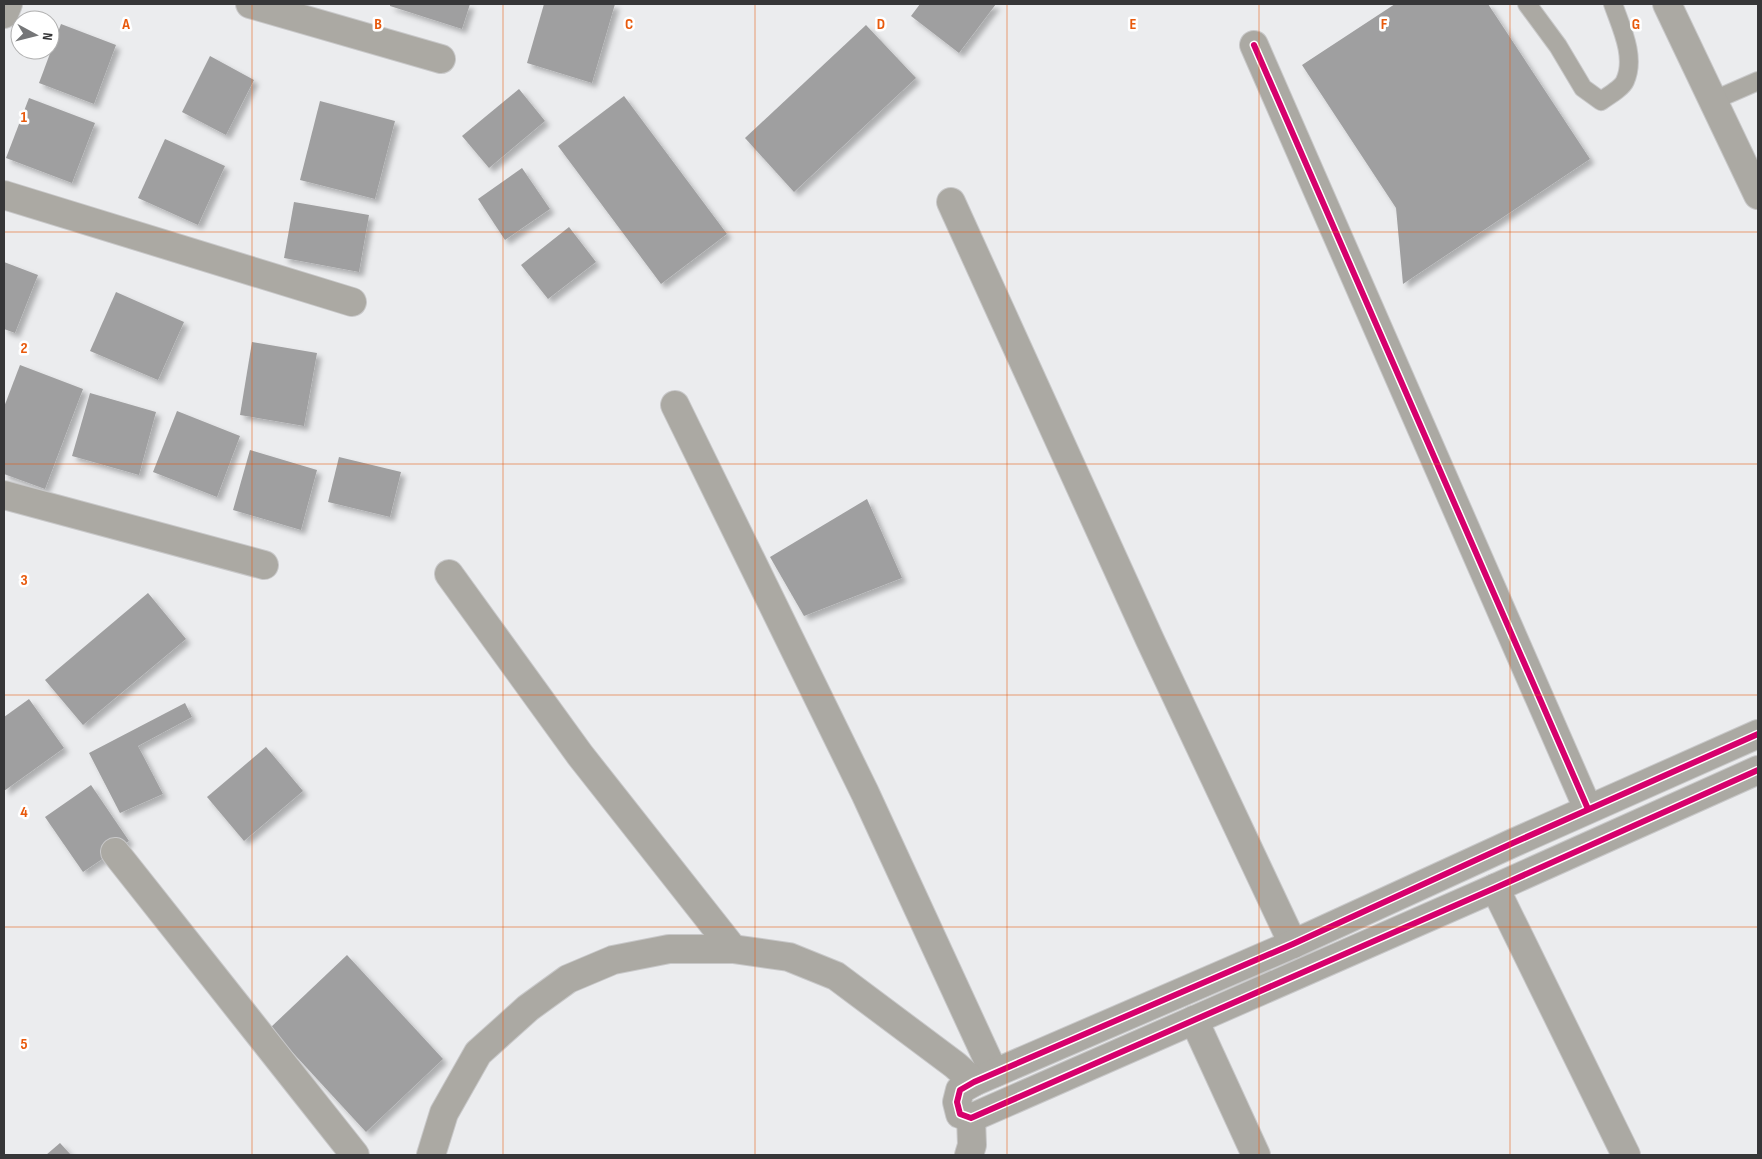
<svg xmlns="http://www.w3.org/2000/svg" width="1762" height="1159" font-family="'Sofia Sans Condensed',sans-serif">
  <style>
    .building { fill: #9f9fa0; filter: url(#shadow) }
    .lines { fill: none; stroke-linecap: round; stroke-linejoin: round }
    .lane-casing { stroke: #c8c8c9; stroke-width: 20 }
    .street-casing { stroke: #c8c8c9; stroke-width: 30 }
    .lane { stroke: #aba9a3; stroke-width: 18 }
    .street { stroke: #aba9a3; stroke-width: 28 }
    .cycleway-casing { stroke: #fff; stroke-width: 9 }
    .cycleway { stroke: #d6006c; stroke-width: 6 }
    .grid { fill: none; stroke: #e8590c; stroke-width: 1; stroke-opacity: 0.55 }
    .grid-label { font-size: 16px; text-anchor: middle; font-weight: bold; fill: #e8590c; stroke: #fff; stroke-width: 5; stroke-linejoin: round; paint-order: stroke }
  </style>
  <defs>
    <filter id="shadow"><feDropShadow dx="4.5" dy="4.5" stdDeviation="2.5" flood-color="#0004"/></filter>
  </defs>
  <rect width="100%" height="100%" fill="#ebecee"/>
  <!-- building -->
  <g class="building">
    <polygon points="390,4 470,4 462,29 390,6"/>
    <polygon points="544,4 615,4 592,83 527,63"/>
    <polygon points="920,4 996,4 959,53 911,16"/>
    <polygon points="1395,4 1488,4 1590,159 1403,284 1396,208 1302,65"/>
    <polygon points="61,24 116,45 94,104 39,83"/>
    <polygon points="866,25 916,78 794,192 745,138"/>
    <polygon points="210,56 254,80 226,135 182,112"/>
    <polygon points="519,89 545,121 489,168 462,136"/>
    <polygon points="624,96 727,234 661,284 558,146"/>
    <polygon points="29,98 95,123 72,183 6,158"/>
    <polygon points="320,101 395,121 375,199 300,180"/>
    <polygon points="165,139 225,166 198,225 138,198"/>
    <polygon points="522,168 550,209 505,240 478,199"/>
    <polygon points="294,202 369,215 359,272 284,258"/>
    <polygon points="569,227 596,262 548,299 521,265"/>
    <polygon points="4,262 38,275 15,333 4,329"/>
    <polygon points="116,292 184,322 158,380 90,351"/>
    <polygon points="252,342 317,353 304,426 240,415"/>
    <polygon points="20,365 83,389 45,489 4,474 4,407"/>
    <polygon points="90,393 156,412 139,475 72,456"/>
    <polygon points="177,411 240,436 217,497 153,472"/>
    <polygon points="250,450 317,470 301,530 233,510"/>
    <polygon points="339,457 401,472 390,517 328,502"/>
    <polygon points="867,499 902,578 804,616 770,557"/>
    <polygon points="148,593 186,639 83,725 45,680"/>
    <polygon points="29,699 64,748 4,791 4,717"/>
    <polygon points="185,703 192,717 138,746 163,794 120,813 89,753"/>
    <polygon points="266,747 303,791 244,841 207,797"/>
    <polygon points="91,785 129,841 83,872 45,817"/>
    <polygon points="347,955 443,1059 366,1132 270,1028"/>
    <polygon points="60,1143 71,1155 46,1155"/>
  </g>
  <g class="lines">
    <defs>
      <g id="lane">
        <path d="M1527,4l31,42 25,42 18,13c7,-5 21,-13 24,-20 11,-24 -4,-54 -12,-77"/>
        <polyline points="1712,101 1758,81"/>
      </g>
      <g id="street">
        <polyline points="250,4 441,59"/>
        <polyline points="1667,4 1758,195"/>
        <polyline points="4,14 8,4"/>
        <polyline points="1254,45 1588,809"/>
        <polyline points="4,195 352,302"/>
        <polyline points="951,202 1150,640 1293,944"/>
        <polyline points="675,405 865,793 994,1073"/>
        <polyline points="4,495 264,565"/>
        <polyline points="449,574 580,755 733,949"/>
        <polyline points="1758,734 1513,843 1293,944 974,1082 960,1090 957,1102 960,1114 971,1118 1495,888 1758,770"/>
        <polyline points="115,852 355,1155"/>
        <polyline points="1495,888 1626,1155"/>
        <polyline points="1194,1020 1256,1155"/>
        <polyline points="431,1155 444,1113 478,1053 528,1008 568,979 613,960 669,949 733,949 789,957 836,976 955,1065 974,1082"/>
        <polyline points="969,1155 972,1145 971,1118"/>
      </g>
    </defs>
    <!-- lane casing -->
    <use href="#lane" class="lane-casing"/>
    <!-- street casing -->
    <use href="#street" class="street-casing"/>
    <!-- lane -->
    <use href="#lane" class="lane"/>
    <!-- street -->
    <use href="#street" class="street"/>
    <defs>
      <g id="cycleway">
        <polyline points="1254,45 1588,809"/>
        <polyline points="1758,734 1513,843 1293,944 974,1082 960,1090 957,1102 960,1114 971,1118 1495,888 1758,770"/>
      </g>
    </defs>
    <!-- cycleway casing -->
    <use href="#cycleway" class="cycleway-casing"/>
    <!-- cycleway -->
    <use href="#cycleway" class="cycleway"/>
  </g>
  <!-- grid -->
  <path class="grid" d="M252,4v1151M503,4v1151M755,4v1151M1007,4v1151M1259,4v1151M1510,4v1151M4,232h1754M4,464h1754M4,695h1754M4,927h1754"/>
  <g class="grid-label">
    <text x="126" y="29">A</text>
    <text x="378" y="29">B</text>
    <text x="629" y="29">C</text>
    <text x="881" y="29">D</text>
    <text x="1133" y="29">E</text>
    <text x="1384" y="29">F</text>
    <text x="1636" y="29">G</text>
    <text x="24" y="122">1</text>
    <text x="24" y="353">2</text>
    <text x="24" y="585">3</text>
    <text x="24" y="817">4</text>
    <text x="24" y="1049">5</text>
  </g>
  <!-- border -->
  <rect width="1762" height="1159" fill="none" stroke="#363638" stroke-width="10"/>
  <!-- north arrow -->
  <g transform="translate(35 35) rotate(97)"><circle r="24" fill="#ffffff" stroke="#afafaf"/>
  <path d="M0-4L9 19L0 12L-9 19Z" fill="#757678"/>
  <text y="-8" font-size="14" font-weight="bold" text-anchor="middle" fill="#363638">N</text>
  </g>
</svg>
